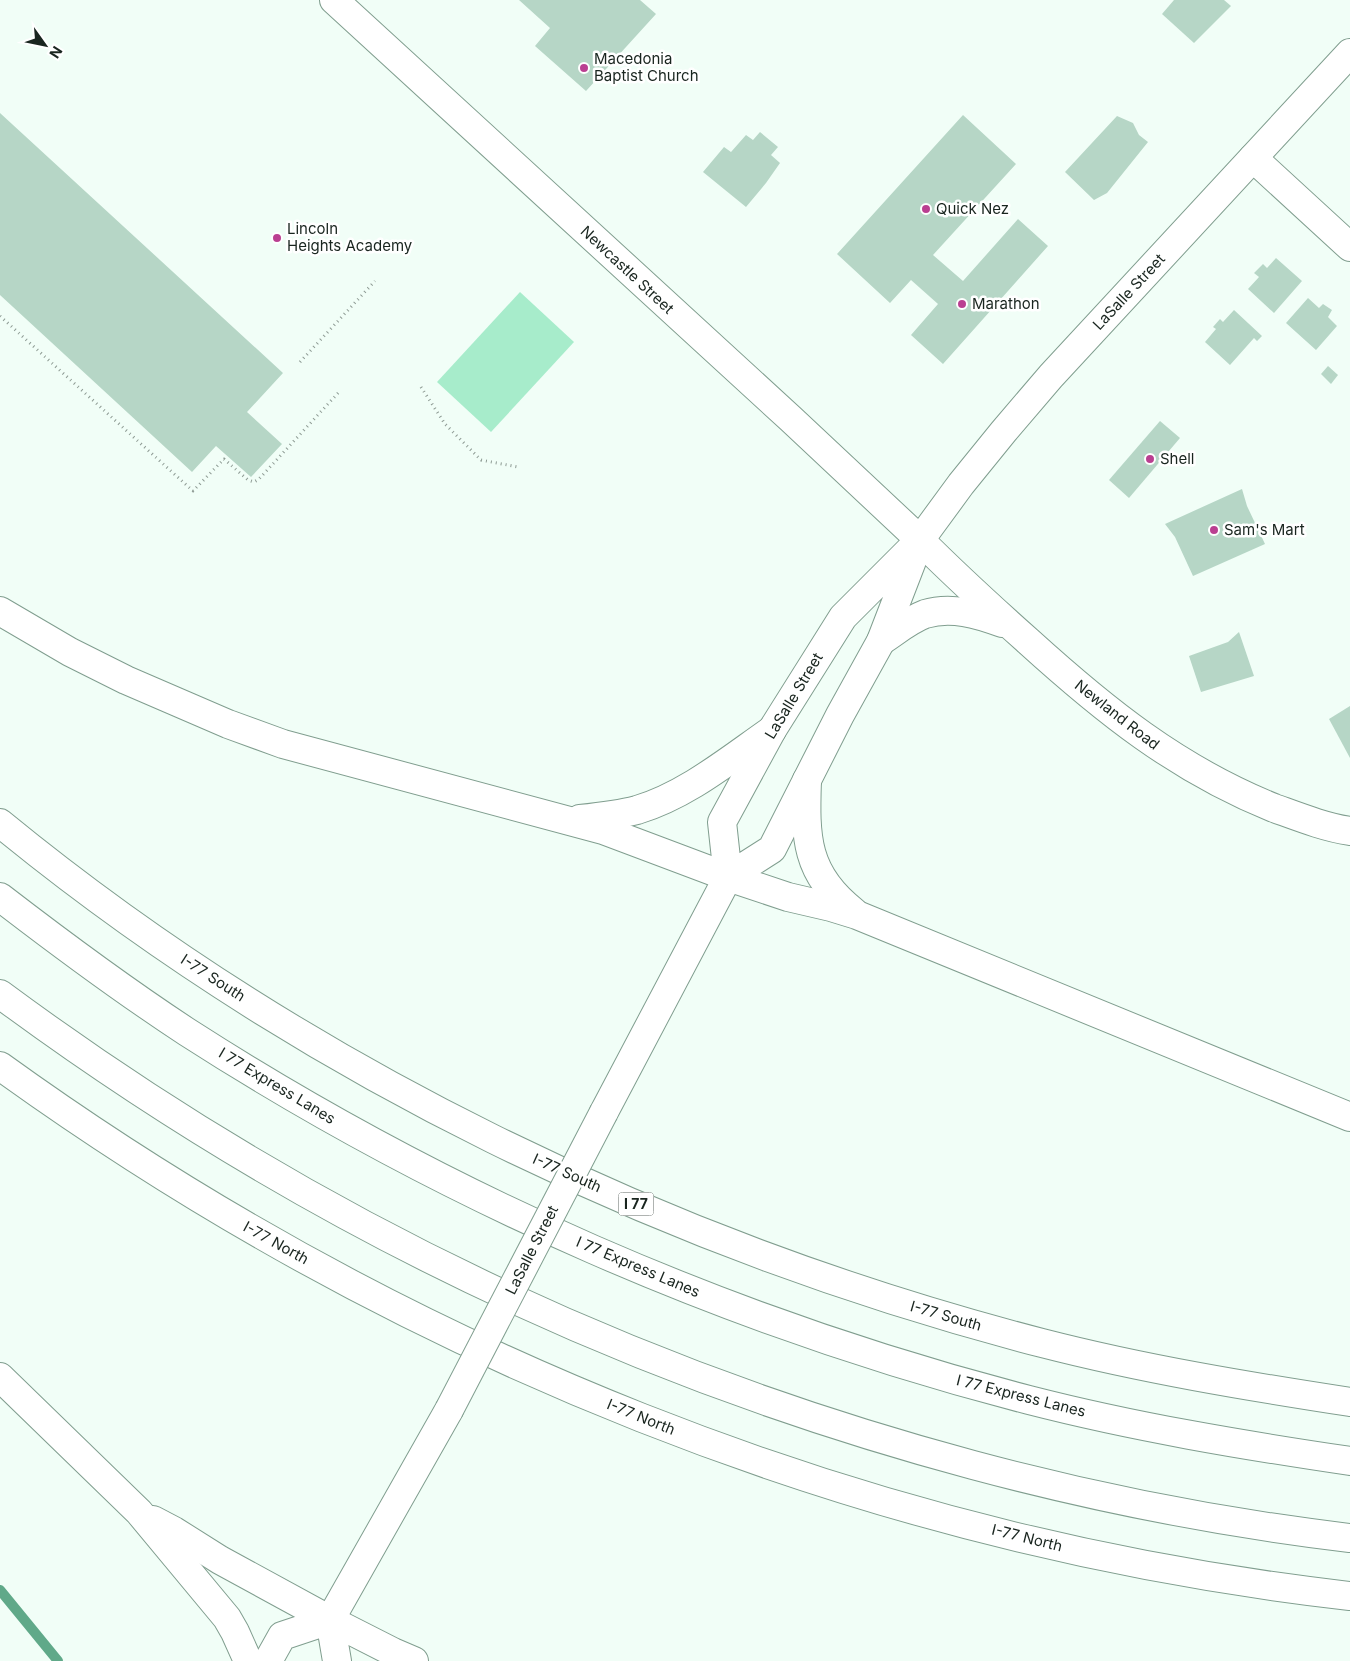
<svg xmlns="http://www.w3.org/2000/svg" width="1350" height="1661" font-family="Inter,sans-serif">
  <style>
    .green { fill: #a7eccb }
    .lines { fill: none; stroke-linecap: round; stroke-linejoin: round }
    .stream { stroke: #60a989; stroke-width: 10 }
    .building { fill: #b6d6c6 }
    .minor-casing { stroke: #809e8f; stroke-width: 30 }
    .tertiary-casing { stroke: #809e8f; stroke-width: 30 }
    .secondary-casing { stroke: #809e8f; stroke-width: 30 }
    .motorway-casing { stroke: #809e8f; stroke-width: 30 }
    .path { stroke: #8e9b94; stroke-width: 3; stroke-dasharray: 1 4; stroke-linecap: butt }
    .minor { stroke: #fff; stroke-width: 28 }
    .tertiary { stroke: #fff; stroke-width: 28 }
    .secondary { stroke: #fff; stroke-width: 28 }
    .motorway { stroke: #fff; stroke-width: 28 }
    .secondary-bridge-casing { stroke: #809e8f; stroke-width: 30; stroke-linecap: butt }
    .secondary-bridge { stroke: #fff; stroke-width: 28 }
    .poi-dot { fill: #ba3f91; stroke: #fff; stroke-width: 2 }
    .labels { text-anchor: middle; stroke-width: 5; stroke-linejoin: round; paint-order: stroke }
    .shield { fill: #fff; stroke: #5e6662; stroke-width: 1 }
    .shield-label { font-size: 14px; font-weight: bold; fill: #19251f }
    .poi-label { font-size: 15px; fill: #19251f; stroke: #fff; text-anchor: start }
    .street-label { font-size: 15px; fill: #19251f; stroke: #fff }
  </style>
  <rect width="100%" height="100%" fill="#f1fef7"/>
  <!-- green -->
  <polygon class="green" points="520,292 574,342 491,432 437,382"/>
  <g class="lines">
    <!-- stream -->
    <polyline class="stream" points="0,1590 58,1661"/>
  </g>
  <!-- building -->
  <g class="building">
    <polygon points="519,0 640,0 656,14 586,91 535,46 550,28"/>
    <polygon points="1174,0 1224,0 1231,6 1194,43 1162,14"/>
    <polygon points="0,113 283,373 247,412 282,444 251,477 216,446 192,472 0,295"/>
    <polygon points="963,115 1016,164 933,255 963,281 1018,219 1048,246 943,364 911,335 938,304 911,280 890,303 837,254"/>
    <polygon points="1117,116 1133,123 1139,135 1148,142 1107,193 1094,200 1065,172"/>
    <polygon points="760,132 778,147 771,155 780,163 766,183 746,207 703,172 724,147 731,152 746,135 753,140"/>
    <polygon points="1276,258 1302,281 1274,313 1248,289 1259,277 1254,273 1263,264 1267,268"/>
    <polygon points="1308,298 1319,308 1323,304 1332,310 1328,317 1337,326 1316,350 1286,323"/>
    <polygon points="1234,310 1262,336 1257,341 1254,338 1230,365 1205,342 1216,329 1213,327 1220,319 1223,322"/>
    <polygon points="1328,366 1338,375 1331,384 1321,374"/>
    <polygon points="1160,421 1180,438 1129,498 1109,480"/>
    <polygon points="1242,489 1247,506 1265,544 1193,576 1175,537 1165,524"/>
    <polygon points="1239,632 1254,676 1201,692 1189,656 1228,642"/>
    <polygon points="1350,706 1350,758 1329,719"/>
  </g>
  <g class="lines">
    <defs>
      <g id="minor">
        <polyline points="334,0 791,419 920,540"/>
        <polyline points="1253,158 1350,247"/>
      </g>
      <g id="tertiary">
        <polyline points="920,540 881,641 840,715 772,849 728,877 722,822 772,730 843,617 920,540 961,484 1004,431 1051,376 1350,53"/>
        <path d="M920,540c35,35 71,68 108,101 76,69 149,128 246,167 25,9 50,19 76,23"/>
        <path d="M881,641c14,-9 28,-21 44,-27 26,-8 53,0 77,9"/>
      </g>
      <g id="secondary">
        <polyline points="604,1112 728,877"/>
        <polyline points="330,1620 449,1410"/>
        <polyline points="330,1620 337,1661"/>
        <polyline points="268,1661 282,1636 330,1620"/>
      </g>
      <g id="motorway">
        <polyline points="0,611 70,652 126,680 228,724 283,744 603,830 728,877 788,897 831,907 857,915 1350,1117"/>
        <path d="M807,780c-2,57 -2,94 47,132"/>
        <path d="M580,819c19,-2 38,-4 57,-9 50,-15 93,-51 135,-80"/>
        <path d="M0,823c300,246 667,423 1042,520 101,26 204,43 308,59"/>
        <path d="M0,897c61,47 123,93 187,135 258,166 544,291 842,368 105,27 213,45 321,61"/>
        <path d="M0,994c294,218 619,376 973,471 123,33 250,58 377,73"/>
        <path d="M0,1066c396,286 864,475 1350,530"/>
        <polyline points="0,1377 139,1512 227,1618 235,1632 248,1661"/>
        <polyline points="153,1520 174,1531 220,1560 330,1620 393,1652 414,1661"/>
      </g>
    </defs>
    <!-- minor casing -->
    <use href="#minor" class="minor-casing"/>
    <!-- tertiary casing -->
    <use href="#tertiary" class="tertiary-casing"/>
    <!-- secondary casing -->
    <use href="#secondary" class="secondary-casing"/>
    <!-- motorway casing -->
    <use href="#motorway" class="motorway-casing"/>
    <!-- path -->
    <g class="path">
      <polyline points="0,316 193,491 224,459 248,480 254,482 259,479 339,392"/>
      <polyline points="300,362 375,281"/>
      <polyline points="421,387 445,424 481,460 518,467"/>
    </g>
    <!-- minor -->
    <use href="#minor" class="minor"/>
    <!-- tertiary -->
    <use href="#tertiary" class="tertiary"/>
    <!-- secondary -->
    <use href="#secondary" class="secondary"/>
    <!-- motorway -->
    <use href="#motorway" class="motorway"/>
    <defs>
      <polyline id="secondary-bridge" points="449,1410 604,1112"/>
    </defs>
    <!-- secondary-bridge casing -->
    <use href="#secondary-bridge" class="secondary-bridge-casing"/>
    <!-- secondary-bridge -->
    <use href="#secondary-bridge" class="secondary-bridge"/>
  </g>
  <!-- markers -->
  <g class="poi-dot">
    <circle cx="584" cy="68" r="5"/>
    <circle cx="926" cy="209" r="5"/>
    <circle cx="277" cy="238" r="5"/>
    <circle cx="962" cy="304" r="5"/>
    <circle cx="1150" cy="459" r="5"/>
    <circle cx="1214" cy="530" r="5"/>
  </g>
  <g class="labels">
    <!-- shield labels -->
    <rect class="shield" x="618.5" y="1192.5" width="35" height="23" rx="4"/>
    <g class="shield-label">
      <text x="636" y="1209">I 77</text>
    </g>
    <!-- poi labels -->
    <g class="poi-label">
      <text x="594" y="64">Macedonia<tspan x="594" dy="17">Baptist Church</tspan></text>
      <text x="936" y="214">Quick Nez</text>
      <text x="287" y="234">Lincoln<tspan x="287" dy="17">Heights Academy</tspan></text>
      <text x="972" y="309">Marathon</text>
      <text x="1160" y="464">Shell</text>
      <text x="1224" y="535">Sam's Mart</text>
    </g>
    <!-- street labels -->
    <g class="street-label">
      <text transform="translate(627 270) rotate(43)" y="5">Newcastle Street</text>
      <text transform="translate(1129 292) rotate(-47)" y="5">LaSalle Street</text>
      <text transform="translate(794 696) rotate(-59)" y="5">LaSalle Street</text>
      <text transform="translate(1117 715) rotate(38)" y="5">Newland Road</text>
      <text transform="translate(213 978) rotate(33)" y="5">I-77 South</text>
      <text transform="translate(277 1086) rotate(31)" y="5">I 77 Express Lanes</text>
      <text transform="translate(567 1173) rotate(24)" y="5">I-77 South</text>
      <text transform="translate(276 1243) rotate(29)" y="5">I-77 North</text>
      <text transform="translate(532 1250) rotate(-63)" y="5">LaSalle Street</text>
      <text transform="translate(638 1267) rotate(23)" y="5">I 77 Express Lanes</text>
      <text transform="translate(946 1316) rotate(16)" y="5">I-77 South</text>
      <text transform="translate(1021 1396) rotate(14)" y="5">I 77 Express Lanes</text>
      <text transform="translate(641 1417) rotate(22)" y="5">I-77 North</text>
      <text transform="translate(1027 1538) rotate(14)" y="5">I-77 North</text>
    </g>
  </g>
  <!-- north arrow -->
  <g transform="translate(45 45) rotate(123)" stroke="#ffffff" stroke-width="4" paint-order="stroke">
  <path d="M0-4L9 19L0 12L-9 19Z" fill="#19251f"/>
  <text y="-8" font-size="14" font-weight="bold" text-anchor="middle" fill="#19251f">N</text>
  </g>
</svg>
